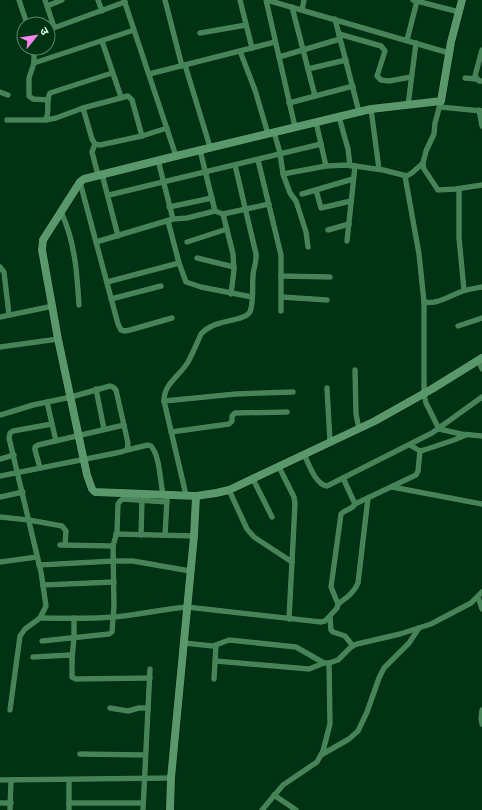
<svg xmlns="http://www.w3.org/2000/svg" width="482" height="810" font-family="'Varela Round','Noto Sans Devanagari',sans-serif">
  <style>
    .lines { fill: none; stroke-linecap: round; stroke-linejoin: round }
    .street-casing { stroke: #041609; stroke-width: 6 }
    .secondary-casing { stroke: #041609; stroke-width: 9 }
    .street { stroke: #468458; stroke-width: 5.5 }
    .secondary { stroke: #59986a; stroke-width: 8 }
  </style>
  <rect width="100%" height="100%" fill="#003314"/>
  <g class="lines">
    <defs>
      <g id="street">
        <polyline points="19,0 27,24"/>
        <polyline points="45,0 54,27"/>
        <polyline points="98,0 102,11"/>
        <polyline points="124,0 176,156"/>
        <polyline points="165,0 182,66"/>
        <polyline points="240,0 252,48"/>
        <polyline points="266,0 295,127"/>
        <polyline points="267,0 449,53"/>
        <polyline points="413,0 459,12"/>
        <polyline points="47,6 62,0"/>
        <polyline points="292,7 315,96"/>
        <polyline points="302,10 304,0"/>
        <polyline points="335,19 359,112"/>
        <polyline points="48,30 125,2"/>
        <polyline points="200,33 246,25"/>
        <polyline points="339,34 381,46 385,51 377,76 381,80 389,81 411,77"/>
        <polyline points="407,40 417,1"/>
        <polyline points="102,41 121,97"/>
        <polyline points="34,48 34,63 29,78 29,96 33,99 48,100"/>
        <polyline points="482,50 475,76 479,81 482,81"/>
        <polyline points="240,51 255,90 268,134"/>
        <polyline points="279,57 340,39"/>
        <polyline points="34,63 134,30"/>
        <polyline points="185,65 210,147"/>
        <polyline points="308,69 346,60"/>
        <polyline points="149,74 275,42"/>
        <polyline points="465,78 476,79"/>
        <polyline points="0,92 8,95"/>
        <polyline points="441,101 435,123 434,134 426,151 423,163 424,169 438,190 456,189 482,185"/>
        <polyline points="289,103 353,86"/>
        <polyline points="408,105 416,43"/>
        <polyline points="440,107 482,111"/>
        <polyline points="83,108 92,139 95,144 100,145 142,136 167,128"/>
        <polyline points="371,109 379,169"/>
        <polyline points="479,110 482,126"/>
        <polyline points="339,117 348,149 350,166"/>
        <path d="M7,120h38c6,-7 0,-19 5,-27l62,-20"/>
        <polyline points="46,120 56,118 83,108 128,96 132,100 142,136"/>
        <polyline points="316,122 326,166"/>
        <polyline points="274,132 280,153 283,174 290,193 296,201 306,232 308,247"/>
        <polyline points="95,144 92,152 98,175"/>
        <polyline points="200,150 215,211 223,214 233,254 234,270 231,294"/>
        <polyline points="158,160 173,219"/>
        <polyline points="258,160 281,255 281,311"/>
        <polyline points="102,174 118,236"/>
        <polyline points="283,174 326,166 348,165 383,170 407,176 413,172 423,163"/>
        <path d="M405,176l14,78 5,48c13,3 27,-7 39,-11 6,-2 13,-3 19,-4"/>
        <polyline points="80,182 96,242 173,219 187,218 215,211"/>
        <polyline points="459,189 459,238 464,290"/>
        <polyline points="316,190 321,208 351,201"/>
        <polyline points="302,194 353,179"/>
        <polyline points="109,195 321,144"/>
        <polyline points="169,207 212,198"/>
        <path d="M61,212c14,29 16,61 18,93"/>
        <polyline points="223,214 269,204"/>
        <polyline points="168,221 179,263 186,282 201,287 252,297"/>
        <polyline points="328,230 349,224"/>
        <polyline points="347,241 355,166"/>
        <polyline points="96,242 118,324 121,330 125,331 130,330 172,318"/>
        <polyline points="187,242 227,229"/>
        <polyline points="197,258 234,267"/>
        <polyline points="0,267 4,272 9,315"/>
        <polyline points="281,276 330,277"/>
        <polyline points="107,282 179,263"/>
        <polyline points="282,297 327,300"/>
        <polyline points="111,299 161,286"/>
        <polyline points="424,302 424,394 426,403 439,429 461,434 482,436"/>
        <polyline points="0,317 53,306"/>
        <polyline points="458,326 482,318"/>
        <polyline points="0,347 58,339"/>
        <polyline points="478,360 482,369"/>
        <polyline points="355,370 356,414 359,429"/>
        <polyline points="327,388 330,442"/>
        <polyline points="96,389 104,429"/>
        <polyline points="164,401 236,394 293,392"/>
        <polyline points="47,402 56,441"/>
        <polyline points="0,415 33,405 71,397 110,386 113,387 116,390 128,443 127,450 121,452 0,476"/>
        <polyline points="171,432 229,424 232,421 232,416 235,413 287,412"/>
        <polyline points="410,445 420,451 424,450 454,440 466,435"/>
        <path d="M127,450l21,-5 3,1c9,10 9,35 12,48"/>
        <path d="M304,454c5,10 11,30 23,32l105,-53 50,-36"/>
        <polyline points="0,459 14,455"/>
        <polyline points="279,467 294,497 295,504 289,619"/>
        <polyline points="40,468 35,450 35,447 38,445 124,425"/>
        <polyline points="253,479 272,517"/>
        <polyline points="392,487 482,504"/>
        <polyline points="229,490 247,529 254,537 292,562"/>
        <path d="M186,495l-22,-94c0,-18 16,-25 24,-39 5,-9 9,-19 13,-28 14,-16 41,-11 49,-22 4,-11 2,-23 3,-36 0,-7 4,-14 3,-22l-21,-89"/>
        <polyline points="0,497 23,492"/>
        <polyline points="355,504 416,475 418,471 420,451"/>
        <polyline points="0,517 29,520 62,526 66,531 65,545"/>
        <polyline points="116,534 194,536"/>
        <polyline points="141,535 142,500"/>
        <polyline points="165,535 167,500"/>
        <polyline points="60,545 113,546"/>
        <polyline points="0,562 37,557"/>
        <polyline points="39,565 114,561 133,561 190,571"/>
        <polyline points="43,585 114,582"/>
        <polyline points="478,597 482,609"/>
        <path d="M338,604c8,-6 16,-11 20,-21l10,-85"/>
        <polyline points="330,617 331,630 333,632 345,636 353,646"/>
        <path d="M40,618c25,0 50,1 74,-1 25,-2 48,-8 73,-10l134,15 4,-1 3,-3 9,-10 1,-4 -7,-17 10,-73c5,-5 11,-4 14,-10l-12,-26"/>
        <polyline points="42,641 109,634 112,632 114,606 113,546 117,532 118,504 120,501 123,499 167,502"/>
        <polyline points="184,643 213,646 229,640 296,647 324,663 329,663 338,660 352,646 357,644 400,634 431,624 471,603 482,592"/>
        <polyline points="33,657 70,655 72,658 72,677 76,679 150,678"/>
        <polyline points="72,658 74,638 74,618"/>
        <polyline points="216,661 309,669 324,663"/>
        <polyline points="214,679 216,645"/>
        <polyline points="110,708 128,711 139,708 148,708"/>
        <polyline points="10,710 20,636 25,629 40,618 46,606 41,572 9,438 10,433 13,431 52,424"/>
        <polyline points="482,710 481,719 482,724"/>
        <polyline points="80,754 145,755"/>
        <polyline points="321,755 349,739 358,731 367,712 379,678 384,668 409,643 419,628"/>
        <polyline points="0,780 171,778"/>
        <polyline points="274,795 296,810"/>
        <polyline points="0,803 11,803"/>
        <polyline points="69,803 143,803"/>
        <polyline points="10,810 11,781"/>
        <polyline points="69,810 69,780"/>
        <polyline points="143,810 150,669"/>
        <polyline points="262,810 283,785 317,762 323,751 330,724 329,663"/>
      </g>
      <g id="secondary">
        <polyline points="462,0 451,42 441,101 371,109 176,156 84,179 80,182 43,240 42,250 58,339 87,475 92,489 95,492 196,496 216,493 229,490 375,421 432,389 482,358"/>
        <polyline points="170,810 171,778 194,536 196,496"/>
      </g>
    </defs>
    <!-- street casing -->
    <use href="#street" class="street-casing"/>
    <!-- secondary casing -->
    <use href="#secondary" class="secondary-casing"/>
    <!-- street -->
    <use href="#street" class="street"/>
    <!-- secondary -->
    <use href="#secondary" class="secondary"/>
  </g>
  <!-- north arrow -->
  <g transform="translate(36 36) rotate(60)"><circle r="19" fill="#003314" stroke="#588366"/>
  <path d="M0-3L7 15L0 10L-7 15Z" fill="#f888eb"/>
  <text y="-6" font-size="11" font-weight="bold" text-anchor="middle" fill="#dcfce2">उ</text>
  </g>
</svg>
